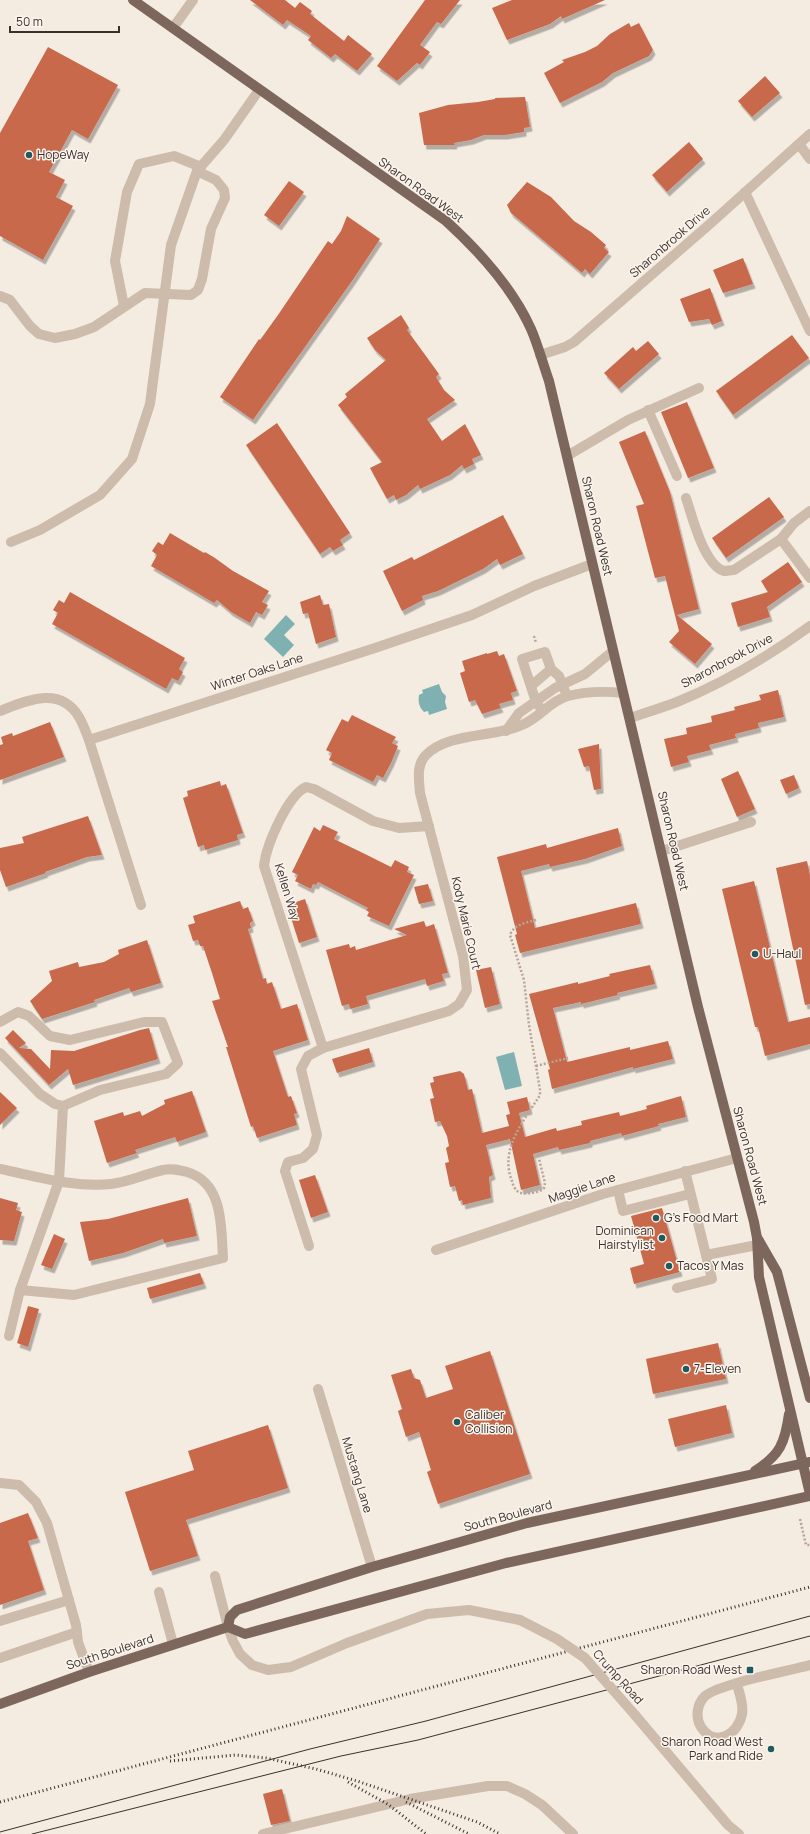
<svg xmlns="http://www.w3.org/2000/svg" width="810" height="1834" font-family="Manrope,sans-serif">
  <style>
    .water { fill: #7fb0b2 }
    .building { fill: #c8694b; filter: url(#shadow) }
    .lines { fill: none; stroke-linecap: round; stroke-linejoin: round }
    .path { stroke: #b9a596; stroke-width: 2.5; stroke-dasharray: 2 2; stroke-linecap: butt }
    .minor { stroke: #cdbbac; stroke-width: 10 }
    .major { stroke: #7d675c; stroke-width: 10 }
    .tram { stroke: #3b302b; stroke-width: 1 }
    .rail { stroke: #3b302b; stroke-width: 3; stroke-dasharray: 1 3; stroke-linecap: butt }
    .minor-bridge { stroke: #cdbbac; stroke-width: 10 }
    .poi-dot { fill: #1f5a5e; stroke: #fbf5ee; stroke-width: 1.5 }
    .labels { text-anchor: middle; stroke-width: 3; stroke-linejoin: round; paint-order: stroke }
    .poi-label { font-size: 12px; fill: #3b302b; stroke: #fbf5ee; text-anchor: start }
    .street-label { font-size: 12px; fill: #3b302b; stroke: #fbf5ee }
  </style>
  <defs>
    <filter id="shadow"><feDropShadow dx="2.5" dy="4.5" stdDeviation="0" flood-color="#0004"/></filter>
  </defs>
  <rect width="100%" height="100%" fill="#f4ebe1"/>
  <!-- water -->
  <g class="water">
    <polygon points="286,615 295,624 284,635 294,645 283,657 264,639"/>
    <path d="M439,684l3,8 4,4 -1,6 2,7 -18,6 -1,-4 -4,1c-5,-5 -6,-10 -5,-17l4,-2 -1,-3z"/>
    <polygon points="514,1052 522,1086 505,1090 496,1057"/>
  </g>
  <!-- building -->
  <g class="building">
    <polygon points="250,0 285,0 295,8 300,2 312,11 310,14 344,41 348,35 372,54 357,71 335,54 331,58 308,40 311,36 287,20 283,25"/>
    <polygon points="425,0 460,0 441,24 437,22 420,45 430,52 420,65 417,63 397,81 377,66"/>
    <polygon points="512,0 605,0 562,19 561,16 550,24 507,40 492,8"/>
    <polygon points="629,23 631,27 639,23 653,50 649,56 613,73 602,82 560,103 544,73 564,62 562,60 585,52 597,46 610,34"/>
    <polygon points="48,47 118,85 88,139 72,130 49,172 65,180 56,197 73,206 43,260 0,236 0,133"/>
    <polygon points="765,76 780,93 752,117 738,101"/>
    <polygon points="525,97 530,127 524,128 524,132 505,135 484,135 471,140 454,143 455,145 424,145 419,113 448,105 478,102 495,99 495,98"/>
    <polygon points="689,142 703,159 667,192 652,175"/>
    <polygon points="289,181 304,192 279,226 264,215"/>
    <polygon points="527,182 551,197 574,221 591,232 606,245 604,248 609,252 590,274 585,269 582,273 511,213 507,205"/>
    <polygon points="347,216 380,239 352,281 253,420 220,397 259,339 260,340 278,315 328,241 332,244 341,231"/>
    <polygon points="743,258 753,284 723,293 713,270"/>
    <polygon points="710,288 722,321 712,325 709,319 689,322 680,299"/>
    <polygon points="401,315 409,328 407,330 439,374 436,377 444,390 455,400 427,419 442,441 465,424 481,455 472,459 474,464 464,469 462,465 450,475 420,489 418,485 406,495 396,500 394,495 387,499 370,468 382,462 338,405 347,397 345,394 386,360 375,350 367,338"/>
    <polygon points="792,335 809,358 733,415 716,391"/>
    <polygon points="648,341 659,354 619,389 604,373 633,347 636,351"/>
    <polygon points="687,402 714,468 688,478 661,412"/>
    <polygon points="277,423 350,533 340,540 343,545 333,551 330,547 320,554 246,445"/>
    <polygon points="645,431 670,492 699,609 677,615 712,644 695,664 669,642 679,631 665,576 655,578 636,506 644,504 619,442"/>
    <polygon points="769,497 784,517 726,558 712,538"/>
    <polygon points="503,515 523,554 500,565 497,559 483,569 438,591 422,596 423,600 402,611 383,571 412,557 414,560"/>
    <polygon points="170,533 204,553 205,552 215,558 233,571 269,591 262,602 268,605 262,615 256,612 250,623 231,612 217,600 214,603 151,566 157,555 152,551 158,542 163,545"/>
    <polygon points="788,562 802,582 767,607 770,617 738,627 731,603 768,592 761,581"/>
    <polygon points="70,592 185,658 179,669 183,672 178,681 172,678 166,689 52,624 58,613 53,610 59,600 64,603"/>
    <polygon points="320,595 323,605 329,604 336,637 316,644 308,613 303,614 300,602"/>
    <polygon points="497,651 499,656 504,654 517,691 511,693 513,700 499,704 501,708 482,714 475,700 469,702 460,673 465,671 462,661 487,653 487,654"/>
    <polygon points="778,690 784,717 758,723 759,728 735,734 736,738 709,745 711,750 687,756 689,762 671,767 664,739 687,734 686,728 712,722 711,716 735,710 734,707 761,700 759,695"/>
    <polygon points="352,715 396,737 392,743 398,746 391,763 383,778 377,775 373,782 329,760 332,753 326,750 333,736 342,719 348,722"/>
    <polygon points="50,722 64,757 0,780 0,745 3,744 1,737 12,733 13,736"/>
    <polygon points="599,744 601,789 594,790 589,766 584,767 578,749"/>
    <polygon points="738,771 755,809 737,817 721,779"/>
    <polygon points="794,775 799,788 786,794 780,780"/>
    <polygon points="220,781 221,786 226,784 243,833 237,835 238,840 205,850 204,845 198,847 183,798 188,796 187,791"/>
    <polygon points="88,816 102,855 87,857 45,872 46,873 6,887 0,870 0,848 24,843 22,837"/>
    <polygon points="323,825 338,832 334,839 367,855 391,867 395,860 409,867 407,872 414,875 389,926 367,916 369,912 366,910 368,908 318,882 316,885 313,884 311,889 295,881 298,875 292,872 314,827 320,831"/>
    <polygon points="618,828 622,846 585,859 550,867 549,864 521,871 535,928 636,903 641,924 520,953 515,935 517,934 497,857 546,844 547,848"/>
    <polygon points="807,861 810,876 810,1004 805,1005 776,868"/>
    <polygon points="754,881 788,1022 810,1017 810,1044 765,1056 758,1027 755,1027 722,889"/>
    <polygon points="428,884 433,901 419,904 414,887"/>
    <polygon points="305,899 317,937 299,943 287,905"/>
    <polygon points="240,901 243,909 248,907 253,921 250,923 251,928 248,929 263,979 266,978 267,984 272,982 281,1009 297,1004 308,1040 273,1051 288,1097 291,1096 297,1113 294,1114 297,1125 257,1138 253,1126 251,1127 226,1047 228,1047 212,1001 220,999 212,973 203,946 200,946 198,940 193,941 188,925 195,923 193,916"/>
    <polygon points="424,921 426,927 434,924 448,973 442,974 444,981 427,986 425,979 366,996 368,1004 350,1009 349,1004 342,1006 326,950 349,944 350,948 355,946 356,950 407,935 394,929"/>
    <polygon points="147,940 161,983 131,992 129,988 94,1000 95,1002 42,1019 30,1001 52,981 49,971 78,962 79,967 104,962 119,954 118,950"/>
    <polygon points="650,965 655,984 617,993 618,995 581,1004 581,1002 553,1008 567,1062 630,1047 630,1050 668,1041 673,1059 633,1069 633,1067 552,1089 548,1070 550,1069 529,994 578,982 578,984 610,976 609,974"/>
    <polygon points="491,967 500,1004 485,1008 476,970"/>
    <polygon points="149,1028 158,1059 73,1085 68,1069 49,1085 5,1038 13,1030 26,1043 19,1048 31,1049 50,1069 51,1050 74,1051 140,1030"/>
    <polygon points="369,1048 373,1062 337,1073 332,1059"/>
    <polygon points="460,1071 464,1074 468,1090 472,1089 482,1133 509,1126 506,1115 510,1114 507,1102 527,1097 530,1110 519,1113 525,1137 556,1128 557,1131 582,1125 581,1121 619,1112 620,1116 647,1109 646,1106 681,1096 686,1117 658,1124 659,1126 622,1136 621,1133 590,1141 590,1143 559,1150 558,1147 533,1154 540,1185 521,1190 510,1139 486,1145 493,1175 489,1177 491,1198 463,1205 462,1200 459,1201 455,1186 450,1187 445,1163 449,1162 446,1148 449,1146 447,1136 440,1121 435,1122 430,1099 434,1098 430,1083 434,1082 433,1077"/>
    <polygon points="192,1091 206,1132 177,1142 175,1137 135,1150 137,1153 107,1163 94,1121 123,1112 124,1116 140,1111 142,1116 165,1104 164,1100"/>
    <polygon points="0,1092 17,1108 0,1125"/>
    <polygon points="315,1175 328,1212 311,1218 299,1180"/>
    <polygon points="0,1198 18,1203 16,1210 22,1212 14,1241 0,1240"/>
    <polygon points="188,1198 197,1236 164,1243 163,1239 123,1253 89,1261 80,1222 108,1219"/>
    <polygon points="662,1208 680,1272 634,1284 630,1268 644,1264 631,1216"/>
    <polygon points="54,1234 65,1239 52,1269 41,1265"/>
    <polygon points="200,1273 204,1284 150,1299 147,1288"/>
    <polygon points="28,1306 39,1309 28,1347 17,1343"/>
    <polygon points="718,1343 726,1379 653,1394 646,1359"/>
    <polygon points="490,1351 530,1474 438,1504 427,1472 431,1470 419,1432 406,1437 398,1411 402,1409 391,1375 411,1369 414,1378 420,1380 426,1398 453,1389 445,1366"/>
    <polygon points="726,1405 732,1433 675,1447 668,1419"/>
    <polygon points="268,1425 288,1488 186,1520 198,1556 150,1571 125,1492 194,1470 188,1451"/>
    <polygon points="28,1513 38,1538 28,1541 44,1590 0,1605 0,1523"/>
    <polygon points="282,1789 290,1821 271,1825 263,1794"/>
  </g>
  <g class="lines">
    <!-- path -->
    <g class="path">
      <polyline points="534,636 536,643"/>
      <path d="M536,920c-10,3 -22,4 -26,15l14,45 5,45 11,65v5c-16,26 -41,54 -28,86 1,5 4,11 9,12 7,1 18,0 23,-5l1,-5 -6,-24"/>
      <polyline points="536,1066 568,1058"/>
      <polyline points="800,1519 806,1545 810,1545"/>
    </g>
    <!-- minor -->
    <g class="minor">
      <polyline points="173,28 193,0"/>
      <polyline points="799,144 810,159"/>
      <polyline points="745,192 810,331"/>
      <polyline points="0,296 10,300 30,326 39,334 55,338 75,334 94,327 145,293 191,295 198,290 202,279 211,229 225,198 224,190 216,180 197,171"/>
      <polyline points="124,306 115,261 127,192 139,164 174,156 201,167"/>
      <polyline points="540,355 565,347 574,342 711,223 810,134"/>
      <polyline points="648,410 677,476"/>
      <polyline points="567,456 628,420 699,388"/>
      <path d="M686,498c6,18 18,67 38,73 3,0 7,-1 10,-1l47,-31 29,39"/>
      <polyline points="781,539 794,523 810,511"/>
      <polyline points="11,542 40,530 100,495 132,459 150,404 171,245 197,171 224,140 259,90"/>
      <polyline points="531,686 551,669"/>
      <polyline points="539,706 536,702 522,659 545,652 551,669 559,676 565,691"/>
      <path d="M0,711c26,-10 60,-26 79,6 4,7 7,15 10,23"/>
      <path d="M630,718c15,-5 31,-10 47,-16 47,-19 92,-46 133,-76"/>
      <polyline points="506,731 519,713 555,688 585,674 613,651"/>
      <polyline points="662,851 751,822"/>
      <polyline points="141,905 89,740 375,648 472,615 534,586 592,564"/>
      <polyline points="0,1022 18,1012 29,1016 50,1036 70,1040 144,1022 162,1022 178,1063 166,1074 100,1090 63,1106 55,1104 40,1094 0,1053"/>
      <path d="M323,1048l-59,-182c2,-20 23,-70 42,-79l8,2 59,32 26,7 30,-2"/>
      <path d="M0,1169c35,7 74,19 111,15 18,-2 34,-10 52,-14 8,-2 16,0 24,2 37,11 34,56 36,86l-149,37 -54,-5"/>
      <polyline points="618,1190 623,1211 690,1194"/>
      <path d="M309,1246l-24,-75 3,-9 15,-4 10,-9 4,-14 -16,-66 7,-13 15,-8 126,-37 10,-7 8,-14 -4,-34 -43,-163c-1,-13 -4,-28 6,-38 23,-23 67,-17 96,-30 17,-7 28,-24 46,-29 19,-5 36,-5 55,-3"/>
      <polyline points="436,1250 603,1194 737,1158"/>
      <polyline points="706,1255 757,1245"/>
      <polyline points="677,1288 712,1279 685,1171"/>
      <polyline points="9,1336 20,1290 59,1181 63,1106"/>
      <polyline points="318,1389 372,1567"/>
      <polyline points="0,1483 19,1485 36,1502 47,1523 76,1625 78,1642 89,1672"/>
      <polyline points="215,1576 228,1627 233,1641 240,1654 252,1665 268,1670 291,1667 347,1643 427,1614 469,1610 520,1620"/>
      <polyline points="159,1592 173,1644"/>
      <polyline points="0,1621 69,1600"/>
      <polyline points="0,1658 77,1632"/>
      <path d="M737,1684c2,9 7,20 5,30 -4,21 -27,34 -41,13 -6,-10 -4,-23 4,-31 14,-12 83,-25 105,-31"/>
      <polyline points="635,1715 728,1825 739,1834"/>
      <polyline points="263,1834 410,1799 488,1786 507,1786 525,1794 542,1805 573,1834"/>
    </g>
    <!-- major -->
    <g class="major">
      <path d="M133,0l313,221c33,30 66,66 85,108 7,16 12,35 18,52l149,626 56,215 3,16 2,39 51,217"/>
      <polyline points="758,1239 777,1272 810,1398"/>
      <path d="M755,1471c25,-16 30,-28 34,-57"/>
      <polyline points="228,1627 230,1617 237,1610 372,1567 527,1523 810,1462"/>
      <polyline points="0,1704 89,1672 228,1627 245,1634 506,1563 810,1496"/>
    </g>
    <!-- tram -->
    <g class="tram">
      <polyline points="0,1832 310,1749 426,1721 810,1616"/>
      <polyline points="32,1834 341,1756 418,1740 810,1636"/>
    </g>
    <!-- rail -->
    <g class="rail">
      <polyline points="170,1761 236,1755 266,1758 316,1769 357,1781 477,1822 500,1834"/>
      <polyline points="348,1782 389,1805 426,1834"/>
      <polyline points="0,1802 810,1587"/>
      <polyline points="406,1802 469,1834"/>
    </g>
    <!-- minor-bridge -->
    <polyline class="minor-bridge" points="520,1620 557,1639 585,1658 635,1715"/>
  </g>
  <!-- markers -->
  <g class="poi-dot">
    <circle cx="29" cy="155" r="4"/>
    <circle cx="755" cy="954" r="4"/>
    <circle cx="656" cy="1218" r="4"/>
    <circle cx="662" cy="1238" r="4"/>
    <circle cx="669" cy="1266" r="4"/>
    <circle cx="686" cy="1369" r="4"/>
    <circle cx="457" cy="1422" r="4"/>
    <rect x="746" y="1666" width="8" height="8" rx="2"/>
    <circle cx="771" cy="1749" r="4"/>
  </g>
  <g class="labels">
    <!-- poi labels -->
    <g class="poi-label">
      <text x="37" y="159">HopeWay</text>
      <text x="763" y="958">U-Haul</text>
      <text x="664" y="1222">G's Food Mart</text>
      <text x="654" y="1235" text-anchor="end">Dominican<tspan x="654" dy="14">Hairstylist</tspan></text>
      <text x="677" y="1270">Tacos Y Mas</text>
      <text x="694" y="1373">7-Eleven</text>
      <text x="465" y="1419">Caliber<tspan x="465" dy="14">Collision</tspan></text>
      <text x="742" y="1674" text-anchor="end">Sharon Road West</text>
      <text x="763" y="1746" text-anchor="end">Sharon Road West<tspan x="763" dy="14">Park and Ride</tspan></text>
    </g>
    <!-- street labels -->
    <g class="street-label">
      <text transform="translate(421 190) rotate(36)" y="4">Sharon Road West</text>
      <text transform="translate(670 242) rotate(-41)" y="4">Sharonbrook Drive</text>
      <text transform="translate(597 526) rotate(77)" y="4">Sharon Road West</text>
      <text transform="translate(727 661) rotate(-28)" y="4">Sharonbrook Drive</text>
      <text transform="translate(257 672) rotate(-18)" y="4">Winter Oaks Lane</text>
      <text transform="translate(673 841) rotate(77)" y="4">Sharon Road West</text>
      <text transform="translate(287 892) rotate(73)" y="4">Kellen Way</text>
      <text transform="translate(466 923) rotate(77)" y="4">Kody Marie Court</text>
      <text transform="translate(750 1156) rotate(75)" y="4">Sharon Road West</text>
      <text transform="translate(582 1188) rotate(-19)" y="4">Maggie Lane</text>
      <text transform="translate(357 1475) rotate(73)" y="4">Mustang Lane</text>
      <text transform="translate(508 1516) rotate(-15)" y="4">South Boulevard</text>
      <text transform="translate(110 1652) rotate(-18)" y="4">South Boulevard</text>
      <text transform="translate(618 1677) rotate(48)" y="4">Crump Road</text>
    </g>
  </g>
  <!-- scale -->
  <path d="M10 26v6h109v-6" fill="none" stroke="#3b302b" stroke-width="2"/>
  <text x="16" y="26" font-size="12" fill="#3b302b" stroke="#fbf5ee" stroke-width="3" paint-order="stroke">50 m</text>
</svg>
